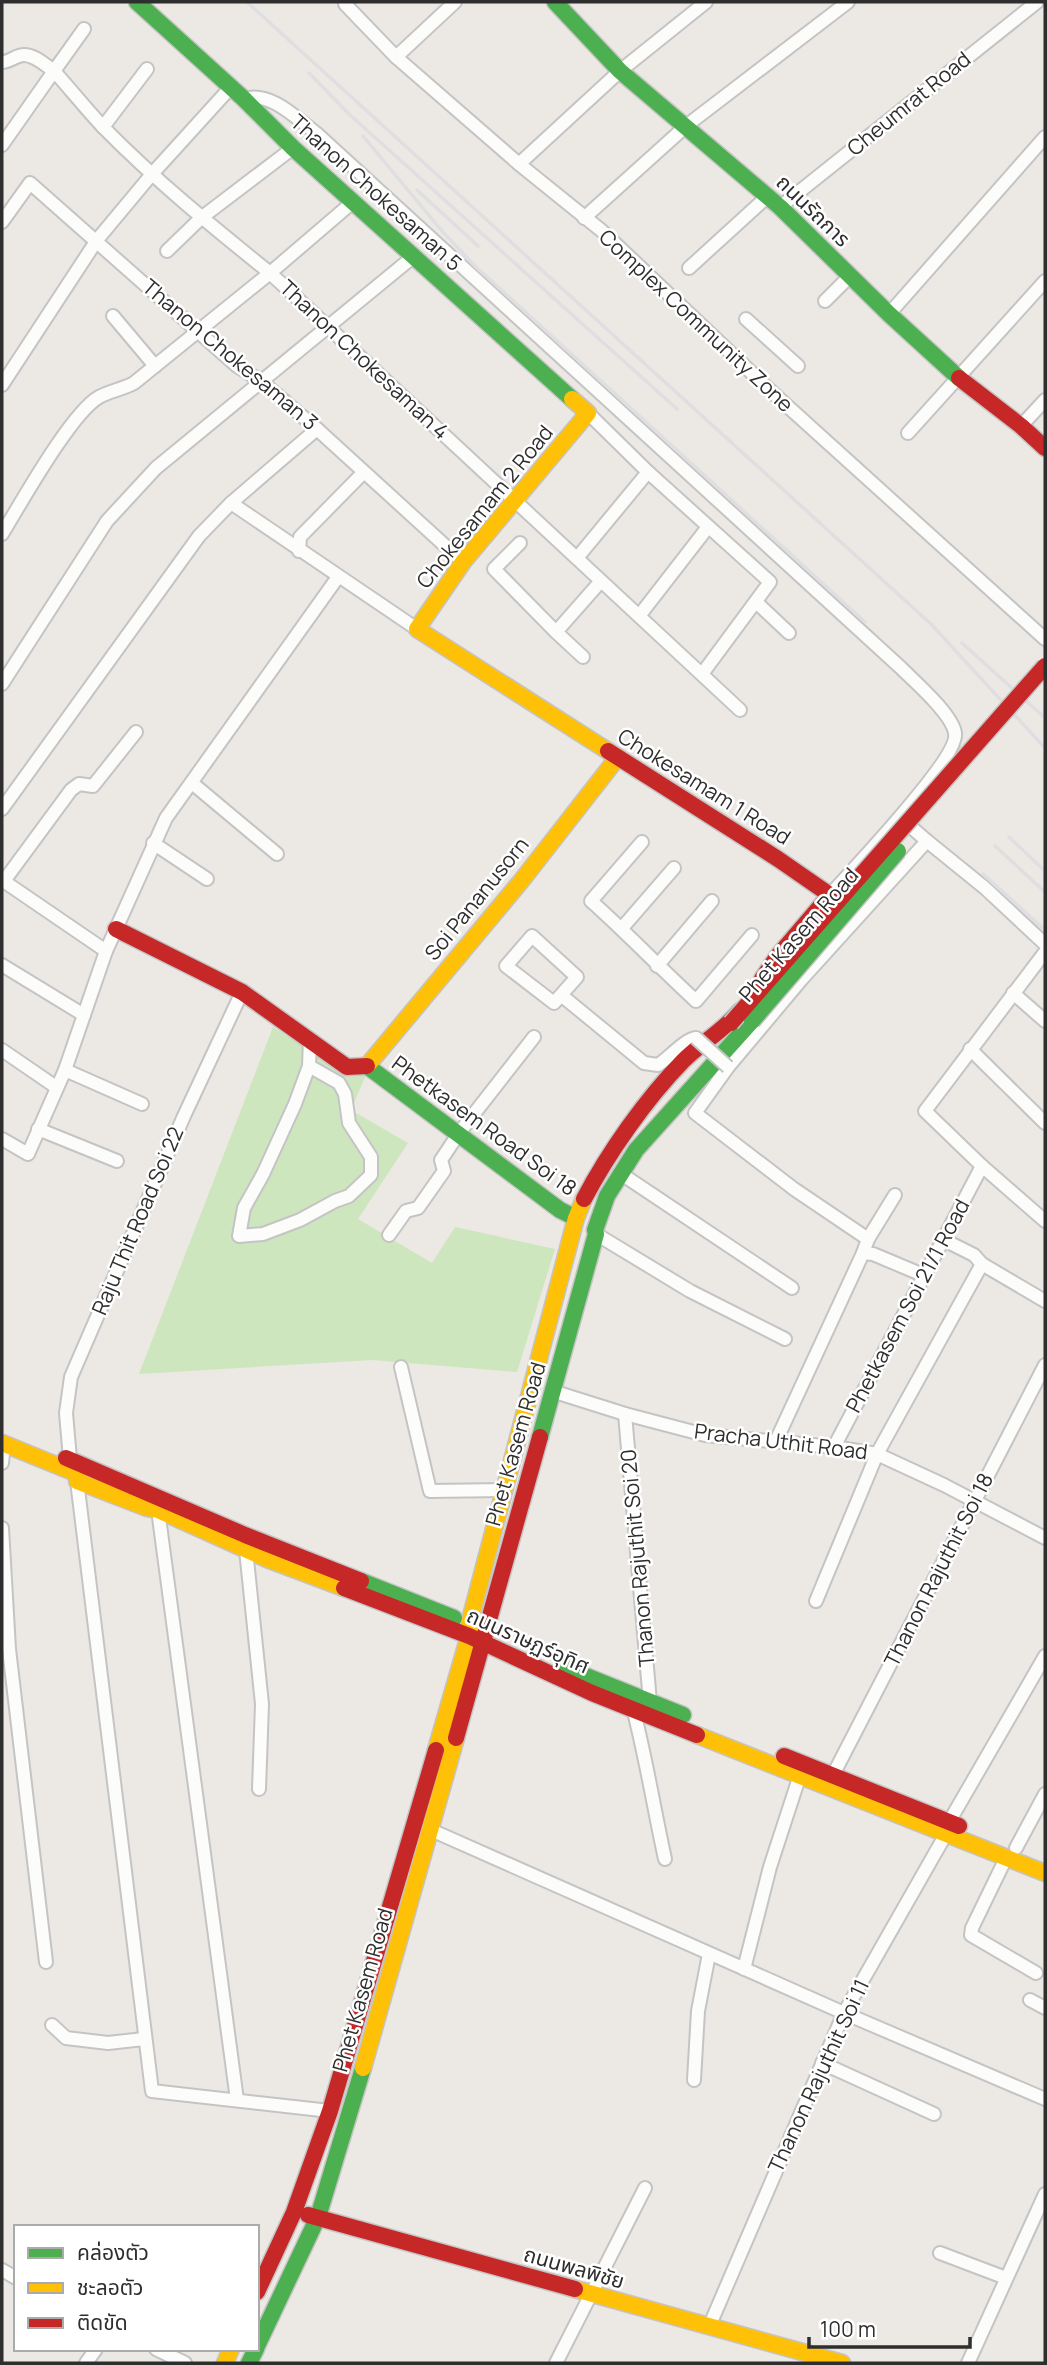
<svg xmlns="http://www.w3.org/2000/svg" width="1047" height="2365" font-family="Manrope,'Noto Sans Thai',sans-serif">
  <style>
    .green { fill: #cee6be }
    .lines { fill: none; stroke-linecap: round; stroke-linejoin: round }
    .street-casing { stroke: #c5c4c5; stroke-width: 16 }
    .fast-casing { stroke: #c5c4c5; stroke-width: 19 }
    .slow-casing { stroke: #c5c4c5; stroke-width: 19 }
    .jam-casing { stroke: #c5c4c5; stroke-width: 19 }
    .street { stroke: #fcfcfb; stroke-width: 12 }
    .fast { stroke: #4caf50; stroke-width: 16 }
    .slow { stroke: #ffc107; stroke-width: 16 }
    .jam { stroke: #c62828; stroke-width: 16 }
    .rail { stroke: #dfdfe1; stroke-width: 3.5 }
    .street-bridge-casing { stroke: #c5c4c5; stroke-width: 16; stroke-linecap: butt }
    .fast-bridge-casing { stroke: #c5c4c5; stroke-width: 19; stroke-linecap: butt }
    .jam-bridge-casing { stroke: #c5c4c5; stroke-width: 19; stroke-linecap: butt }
    .street-bridge { stroke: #fcfcfb; stroke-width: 12 }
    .fast-bridge { stroke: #4caf50; stroke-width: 16 }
    .jam-bridge { stroke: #c62828; stroke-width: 16 }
    .labels { text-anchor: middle; stroke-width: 5; stroke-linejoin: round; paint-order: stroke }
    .street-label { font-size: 21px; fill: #2e2e2e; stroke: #fff }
  </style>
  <rect width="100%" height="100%" fill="#ece8e4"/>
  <!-- green -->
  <polygon class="green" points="273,1027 348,1076 366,1075 351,1110 408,1143 358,1219 432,1263 455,1227 555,1249 517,1372 372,1360 139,1374"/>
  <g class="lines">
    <defs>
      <g id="street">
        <polyline points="347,2 345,4 396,57 519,164 602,231 774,394 1045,639"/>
        <polyline points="396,57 455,2"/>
        <path d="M2,62c8,0 14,-7 22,-7 11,0 21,10 30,16l30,-42"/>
        <path d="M244,99c27,-8 52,19 72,34l584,534c15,15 52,47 55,66 5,25 -104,138 -125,162"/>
        <polyline points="103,127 147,69"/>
        <path d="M2,145l52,-74c17,19 33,39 50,57 52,53 109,99 166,145l470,437"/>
        <polyline points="519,164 620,71 706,2"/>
        <polyline points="780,207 1037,2"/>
        <polyline points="584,218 686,126 848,2"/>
        <polyline points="2,222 30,183 237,366 261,381 317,429 463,562"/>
        <polyline points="167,251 201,218 293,148"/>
        <polyline points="689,268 768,196"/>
        <polyline points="825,301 850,276"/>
        <polyline points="889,314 1045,137"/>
        <polyline points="113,316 155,366"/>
        <polyline points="746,319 798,366"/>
        <polyline points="2,385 97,240 152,174 231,87"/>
        <polyline points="588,413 648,472 770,582 702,674"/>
        <polyline points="1021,426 1045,400"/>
        <polyline points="908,433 1045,281"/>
        <polyline points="231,503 417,629"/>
        <path d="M2,534c19,-31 69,-121 97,-137 11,-6 24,-8 35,-14l136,-110 84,-72"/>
        <polyline points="520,543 494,569 556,632"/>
        <polyline points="299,551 300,537 363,473"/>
        <polyline points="577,558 648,472"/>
        <polyline points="756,602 789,633"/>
        <polyline points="639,616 708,527"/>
        <polyline points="583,657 556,632 601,581"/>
        <polyline points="2,684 107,521 156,468 414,256"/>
        <polyline points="192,783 277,854"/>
        <polyline points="2,809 199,536 231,503 317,429"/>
        <polyline points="902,819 927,841"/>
        <path d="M642,842l-51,59c36,32 69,67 105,100l56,-66"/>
        <polyline points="153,843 207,879"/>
        <polyline points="2,880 106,951"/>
        <polyline points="4,881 71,790 79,784 93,786 136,732"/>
        <polyline points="622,928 674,868"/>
        <polyline points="1045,952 925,1111 982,1166 1045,1221"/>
        <polyline points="2,965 84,1015"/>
        <polyline points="657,966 712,901"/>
        <polyline points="1013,993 1045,1021"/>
        <path d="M561,995l16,-18 -45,-41 -26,30 48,37 7,-8 83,68 14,2c11,-7 27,-26 38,-27"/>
        <polyline points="970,1049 1045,1123"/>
        <polyline points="2,1050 56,1087"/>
        <polyline points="309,1066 339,1083 345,1094 349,1123 371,1157 371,1175 349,1196 335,1201 300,1220 263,1234 239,1236 244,1208 263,1174 295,1104 309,1066 310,1040"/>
        <polyline points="65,1070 142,1104"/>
        <polyline points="38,1129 117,1161"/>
        <polyline points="2,1139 28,1154 65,1070 106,951 166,818 338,577"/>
        <polyline points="620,1173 792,1288"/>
        <polyline points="596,1234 690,1291 785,1339"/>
        <polyline points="389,1235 406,1211 418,1208 444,1171 441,1160 459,1133 534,1037"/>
        <polyline points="868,1239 895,1195"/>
        <polyline points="942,1239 974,1255 982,1264 1045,1301"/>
        <polyline points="923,1275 873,1254 863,1253 868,1239 794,1189 695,1113 728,1067 801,980 927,841 985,888 1045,944"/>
        <polyline points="401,1367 430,1491 505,1490"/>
        <polyline points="552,1391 625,1414 705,1435 834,1447 877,1454 944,1485 1045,1538"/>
        <polyline points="625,1414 650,1702"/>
        <polyline points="776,1441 863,1253"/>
        <polyline points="834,1447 982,1166"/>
        <polyline points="70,1459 66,1413 71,1377 184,1116 242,992"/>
        <polyline points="2,1463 4,1444"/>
        <polyline points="77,1481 152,2091 330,2111"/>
        <polyline points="158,1510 237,2100"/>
        <polyline points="2,1528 9,1649 46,1962"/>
        <polyline points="246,1550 262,1704 259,1789"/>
        <polyline points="816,1601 877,1454 982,1264"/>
        <path d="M633,1708c13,50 21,101 32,151"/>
        <polyline points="833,1775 1045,1365"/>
        <polyline points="949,1822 1045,1656"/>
        <polyline points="431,1830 844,2013 1045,2099"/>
        <polyline points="1016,1848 1045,1794"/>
        <polyline points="1006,1858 972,1928 971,1935 1036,1973"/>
        <polyline points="744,1969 770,1867 800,1775"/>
        <polyline points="1030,2000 1045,2008"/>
        <polyline points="52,2025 66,2038 108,2043 144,2039"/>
        <polyline points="822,2063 934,2114"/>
        <polyline points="694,2080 698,2011 709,1954"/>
        <polyline points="940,2253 1006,2278"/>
        <polyline points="2,2270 16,2278"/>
        <polyline points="709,2327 844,2013 946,1834"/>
        <polyline points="156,2349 185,2363"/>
        <polyline points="86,2363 96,2349"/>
        <polyline points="556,2363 645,2188"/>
        <polyline points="968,2363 1045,2194"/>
      </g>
      <g id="fast">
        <polyline points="137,2 244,99 293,148 572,399"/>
        <polyline points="555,2 620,71 780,207 889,314 959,378"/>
        <polyline points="367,1066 560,1210 576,1218"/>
        <polyline points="540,1437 596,1234 595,1230 607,1196 636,1150 752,1021"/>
        <polyline points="361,1581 454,1618"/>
        <polyline points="566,1668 683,1715"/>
        <polyline points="257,2346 318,2217 363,2068"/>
        <polyline points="249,2363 256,2349"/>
      </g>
      <g id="slow">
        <polyline points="572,399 588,413 463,562 417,629 608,751"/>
        <polyline points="367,1066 522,880 618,757"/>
        <polyline points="2,1443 78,1474 77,1481 147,1508 158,1510 267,1559 344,1588"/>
        <polyline points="697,1735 1045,1873"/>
        <polyline points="436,1750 469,1636 469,1624 576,1218 584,1199"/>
        <polyline points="363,2068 456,1738"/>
        <polyline points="575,2289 842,2363"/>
        <polyline points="225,2363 231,2349"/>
      </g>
      <g id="jam">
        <polyline points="959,378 1021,426 1045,448"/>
        <polyline points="608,751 778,859 830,895 777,957 762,979"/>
        <polyline points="116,929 242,992 347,1067 367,1066"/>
        <path d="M584,1199c24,-46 62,-100 99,-138 18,-18 40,-30 57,-50"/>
        <polyline points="66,1458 245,1535 361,1581"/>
        <polyline points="344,1588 469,1636 592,1693 697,1735"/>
        <polyline points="456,1738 540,1437"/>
        <polyline points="784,1756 959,1826"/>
        <polyline points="308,2215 575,2289"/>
        <polyline points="257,2292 294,2212 330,2111 436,1750"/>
      </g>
    </defs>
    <!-- street casing -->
    <use href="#street" class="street-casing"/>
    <!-- fast casing -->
    <use href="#fast" class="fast-casing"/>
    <!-- slow casing -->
    <use href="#slow" class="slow-casing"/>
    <!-- jam casing -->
    <use href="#jam" class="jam-casing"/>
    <!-- street -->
    <use href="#street" class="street"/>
    <!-- fast -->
    <use href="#fast" class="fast"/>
    <!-- slow -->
    <use href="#slow" class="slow"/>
    <!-- jam -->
    <use href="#jam" class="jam"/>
    <!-- rail -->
    <g class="rail">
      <polyline points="247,2 931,624 1045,748"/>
      <polyline points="309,73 350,115 677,409"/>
      <polyline points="363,136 442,231 475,266 865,622"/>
      <polyline points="417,190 478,246"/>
      <polyline points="962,643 1045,718"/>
      <polyline points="1009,837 1045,871"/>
      <polyline points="995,846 1045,892"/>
      <polyline points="983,874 1045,930"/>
    </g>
    <defs>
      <polyline id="street-bridge" points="696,1038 728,1067"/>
      <polyline id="fast-bridge" points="752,1021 898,851"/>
      <polyline id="jam-bridge" points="731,1023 1045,666"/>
    </defs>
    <!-- street-bridge casing -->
    <use href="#street-bridge" class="street-bridge-casing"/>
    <!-- fast-bridge casing -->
    <use href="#fast-bridge" class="fast-bridge-casing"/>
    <!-- jam-bridge casing -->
    <use href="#jam-bridge" class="jam-bridge-casing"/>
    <!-- street-bridge -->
    <use href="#street-bridge" class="street-bridge"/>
    <!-- fast-bridge -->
    <use href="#fast-bridge" class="fast-bridge"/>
    <!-- jam-bridge -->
    <use href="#jam-bridge" class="jam-bridge"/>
  </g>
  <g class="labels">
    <!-- street labels -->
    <g class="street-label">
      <text transform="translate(909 104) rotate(-39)" y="7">Cheumrat Road</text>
      <text transform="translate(376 193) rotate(42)" y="7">Thanon Chokesaman 5</text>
      <text transform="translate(813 211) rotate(44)" y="7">ถนนรัถการ</text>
      <text transform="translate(696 321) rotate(43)" y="7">Complex Community Zone</text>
      <text transform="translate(230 355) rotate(40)" y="7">Thanon Chokesaman 3</text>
      <text transform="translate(364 360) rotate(43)" y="7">Thanon Chokesaman 4</text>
      <text transform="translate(485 507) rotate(-51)" y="7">Chokesamam 2 Road</text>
      <text transform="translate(704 787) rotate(32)" y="7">Chokesamam 1 Road</text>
      <text transform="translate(477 899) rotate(-51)" y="7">Soi Pananusorn</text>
      <text transform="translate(799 935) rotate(-49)" y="7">Phet Kasem Road</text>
      <text transform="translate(484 1126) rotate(36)" y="7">Phetkasem Road Soi 18</text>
      <text transform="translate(138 1221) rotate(-67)" y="7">Raju Thit Road Soi 22</text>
      <text transform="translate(908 1306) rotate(-62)" y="7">Phetkasem Soi 21/1 Road</text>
      <text transform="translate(781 1442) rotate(7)" y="7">Pracha Uthit Road</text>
      <text transform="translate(516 1444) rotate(-74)" y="7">Phet Kasem Road</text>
      <text transform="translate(638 1558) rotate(-95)" y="7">Thanon Rajuthit Soi 20</text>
      <text transform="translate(939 1570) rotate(-63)" y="7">Thanon Rajuthit Soi 18</text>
      <text transform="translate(528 1641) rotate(24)" y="7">ถนนราษฏร์อุทิศ</text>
      <text transform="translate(363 1990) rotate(-74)" y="7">Phet Kasem Road</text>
      <text transform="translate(819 2076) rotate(-65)" y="7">Thanon Rajuthit Soi 11</text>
      <text transform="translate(574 2268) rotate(16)" y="7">ถนนพลพิชัย</text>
    </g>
  </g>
  <!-- border -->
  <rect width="1047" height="2365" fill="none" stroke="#2e2e2e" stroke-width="7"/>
  <!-- legend -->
  <rect x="14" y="2225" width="245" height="126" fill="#ffffff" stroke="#ababab" stroke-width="2"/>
  <rect x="28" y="2248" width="35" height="10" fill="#4caf50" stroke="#ababab" stroke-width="2"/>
  <text x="77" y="2260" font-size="21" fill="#2e2e2e">คล่องตัว</text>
  <rect x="28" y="2283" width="35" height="10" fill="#ffc107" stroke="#ababab" stroke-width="2"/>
  <text x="77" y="2295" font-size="21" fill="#2e2e2e">ชะลอตัว</text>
  <rect x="28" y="2318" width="35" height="10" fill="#c62828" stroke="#ababab" stroke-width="2"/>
  <text x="77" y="2330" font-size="21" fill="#2e2e2e">ติดขัด</text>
  <!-- scale -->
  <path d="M809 2337v10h161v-10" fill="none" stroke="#2e2e2e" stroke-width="3.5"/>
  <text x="820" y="2337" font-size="21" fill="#2e2e2e" stroke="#ffffff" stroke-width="5" paint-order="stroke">100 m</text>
</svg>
